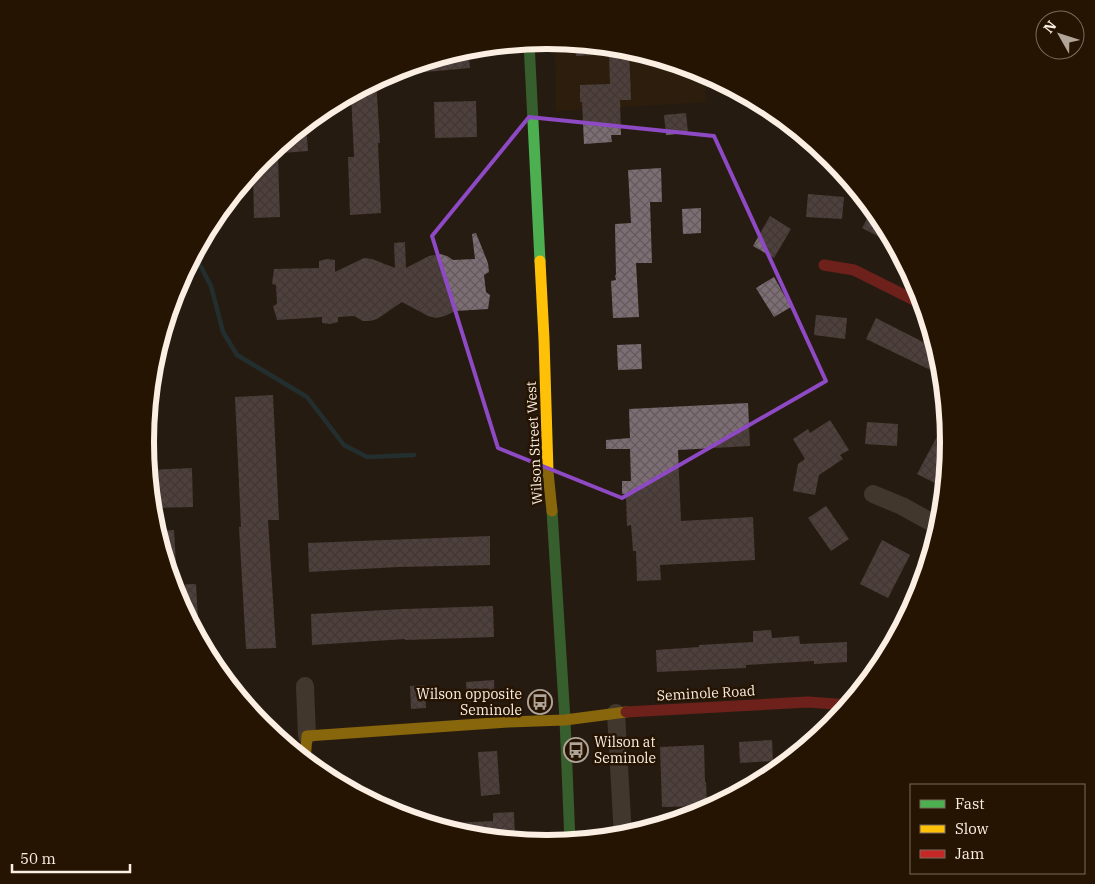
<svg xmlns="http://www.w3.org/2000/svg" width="1095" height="884" font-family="'IBM Plex Serif',serif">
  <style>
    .built { fill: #372107 }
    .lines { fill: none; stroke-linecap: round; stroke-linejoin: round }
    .stream { stroke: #1d4753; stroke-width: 4.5 }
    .building { fill: url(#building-cross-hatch) }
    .street { stroke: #625951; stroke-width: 18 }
    .fast { stroke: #4caf50; stroke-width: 11 }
    .slow { stroke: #ffc107; stroke-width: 11 }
    .jam { stroke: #c62828; stroke-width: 11 }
    .marked { fill: none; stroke: #8e49c4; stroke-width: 4; stroke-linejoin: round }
    .labels { text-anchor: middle; stroke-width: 5; stroke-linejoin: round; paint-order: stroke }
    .street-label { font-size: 14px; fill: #fbeee2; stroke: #251402 }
    .poi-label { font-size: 14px; fill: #fbeee2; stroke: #251402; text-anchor: end }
    .rim { fill: none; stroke: #fbeee2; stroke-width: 6 }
  </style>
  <defs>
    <pattern id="building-cross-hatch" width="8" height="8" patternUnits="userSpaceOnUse" patternTransform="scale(1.25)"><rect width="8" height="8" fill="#7c6e74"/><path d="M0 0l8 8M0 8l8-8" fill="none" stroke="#645a5c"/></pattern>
  </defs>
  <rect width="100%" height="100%" fill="#271c11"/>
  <!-- built -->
  <polygon class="built" points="555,41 626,48 702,71 704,72 706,102 556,111"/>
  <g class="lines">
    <!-- stream -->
    <polyline class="stream" points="200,265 211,286 223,332 237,355 307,397 344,445 367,457 414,455"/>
  </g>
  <!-- building -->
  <g class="building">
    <polygon points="575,43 629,49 631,100 620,100 621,135 611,135 612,142 584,144 582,102 580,102 580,85 610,84 609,54 576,56"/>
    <polygon points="468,48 470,68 402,74 401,68"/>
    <polygon points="376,80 380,143 378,143 381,213 350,215 348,157 354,157 351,94"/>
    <polygon points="476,101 477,137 435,138 434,102"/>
    <polygon points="686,113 688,133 666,135 664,115"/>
    <polygon points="306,123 308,151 268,154 292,134"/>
    <polygon points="278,158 280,217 254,218 253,170 262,159"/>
    <polygon points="661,168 662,202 650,202 652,263 636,263 639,317 613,318 611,281 616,280 615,275 616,275 615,224 631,223 628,170"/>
    <polygon points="808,194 844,197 842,219 806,217"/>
    <polygon points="701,208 701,233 683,234 682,209"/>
    <polygon points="873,208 882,219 897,246 862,228"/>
    <polygon points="770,216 791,229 774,258 753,246"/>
    <polygon points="476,233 488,263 489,272 484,275 486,292 490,295 488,309 455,311 445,316 436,318 428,316 402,302 377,319 370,321 363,321 354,316 338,317 338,322 330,324 322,323 322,317 277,320 273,306 277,304 276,285 272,284 274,269 319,268 319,261 327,259 335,260 335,272 364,258 372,259 395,268 394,243 405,242 406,268 429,256 440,254 447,256 453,260 475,259 472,234"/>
    <polygon points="774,277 791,307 774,317 756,288"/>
    <polygon points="816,315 847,318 845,339 814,335"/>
    <polygon points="876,318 923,342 924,340 936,346 942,364 943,376 866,339"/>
    <polygon points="641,344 642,369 618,370 617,345"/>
    <polygon points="273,395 279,520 268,520 276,648 246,649 239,527 241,527 235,397"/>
    <polygon points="748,403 750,446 678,450 681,521 753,517 755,560 660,565 661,580 637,581 636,551 633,551 631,525 627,526 626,494 622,494 622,481 631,481 630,449 606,449 606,440 630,438 629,409"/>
    <polygon points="947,418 950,442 945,488 917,474"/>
    <polygon points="830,420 849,450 840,455 843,459 819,475 815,495 793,491 798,464 805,459 793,439 808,429 810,433"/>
    <polygon points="867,422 898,424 897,446 865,444"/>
    <polygon points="192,468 193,507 152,508 148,470"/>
    <polygon points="826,506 849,539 831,551 808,518"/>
    <polygon points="174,530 177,582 172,583 157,531"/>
    <polygon points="490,536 490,565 398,567 309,572 308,543"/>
    <polygon points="882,540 910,555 888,598 860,584"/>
    <polygon points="196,584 199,638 176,596 173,585"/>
    <polygon points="493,606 494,637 405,640 405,639 312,645 311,614 404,609"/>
    <polygon points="771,630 772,638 799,636 800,644 847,642 847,662 814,664 814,661 746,665 746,668 657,672 656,650 699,647 699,645 753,642 753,631"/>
    <polygon points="494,680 495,700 467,702 466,682"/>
    <polygon points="425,685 426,708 411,709 410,686"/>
    <polygon points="772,740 773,761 740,763 739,742"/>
    <polygon points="704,745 705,782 706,782 707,806 662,807 660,747"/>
    <polygon points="497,751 500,794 481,796 478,752"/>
    <polygon points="514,812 515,841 469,836 433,825 433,824 493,821 493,813"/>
  </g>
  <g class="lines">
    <!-- street -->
    <g class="street">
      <polyline points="873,494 902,506 940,527"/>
      <polyline points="305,686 307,736"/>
      <polyline points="616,713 623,837"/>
    </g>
    <!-- fast -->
    <g class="fast">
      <polyline points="529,42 540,261"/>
      <polyline points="552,511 565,720 570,842"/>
    </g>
    <!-- slow -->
    <g class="slow">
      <polyline points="540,261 544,339 548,472 552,511"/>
      <polyline points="305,761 307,736 508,722 565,720 626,712"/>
    </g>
    <!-- jam -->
    <g class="jam">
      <polyline points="824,265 854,270 924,305"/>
      <polyline points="626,712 808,702 849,705"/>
    </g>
  </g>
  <!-- marked area -->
  <path d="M0 0H1095V884H0ZM529,117l185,19 112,245 -204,117 -124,-50 -66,-212z" fill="#271c11" fill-opacity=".55" fill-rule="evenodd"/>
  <path class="marked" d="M529,117l185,19 112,245 -204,117 -124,-50 -66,-212z"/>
  <!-- icons -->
  <defs>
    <symbol id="bus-ring" viewBox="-11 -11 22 22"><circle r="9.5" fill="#251402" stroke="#b1a499" stroke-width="1.5"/><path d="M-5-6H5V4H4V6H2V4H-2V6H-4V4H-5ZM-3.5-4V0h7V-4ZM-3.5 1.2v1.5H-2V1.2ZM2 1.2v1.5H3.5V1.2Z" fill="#b1a499"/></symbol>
  </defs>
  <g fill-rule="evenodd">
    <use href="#bus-ring" x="526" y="688" width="28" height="28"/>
    <use href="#bus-ring" x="562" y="736" width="28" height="28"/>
  </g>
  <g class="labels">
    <!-- street labels -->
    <g class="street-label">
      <text transform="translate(534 443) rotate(-93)" y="5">Wilson Street West</text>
      <text transform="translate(706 693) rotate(-3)" y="5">Seminole Road</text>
    </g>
    <!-- poi labels -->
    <g class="poi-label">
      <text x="522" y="699">Wilson opposite<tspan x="522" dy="16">Seminole</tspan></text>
      <text x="594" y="747" text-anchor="start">Wilson at<tspan x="594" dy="16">Seminole</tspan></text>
    </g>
  </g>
  <!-- crop -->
  <path d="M0 0H1095V884H0ZM154 442a393 393 0 1 1 786 0a393 393 0 1 1-786 0Z" fill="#251402" fill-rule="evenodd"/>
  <path class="rim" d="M154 442a393 393 0 1 1 786 0a393 393 0 1 1-786 0Z"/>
  <!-- legend -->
  <rect x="910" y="784" width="175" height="90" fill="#251402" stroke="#7b6b5c"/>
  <rect x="920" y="800" width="25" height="8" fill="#4caf50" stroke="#7b6b5c"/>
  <text x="955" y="809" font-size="15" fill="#fbeee2">Fast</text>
  <rect x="920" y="825" width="25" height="8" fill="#ffc107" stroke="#7b6b5c"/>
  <text x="955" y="834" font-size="15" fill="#fbeee2">Slow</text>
  <rect x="920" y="850" width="25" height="8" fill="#c62828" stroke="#7b6b5c"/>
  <text x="955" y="859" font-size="15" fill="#fbeee2">Jam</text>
  <!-- north arrow -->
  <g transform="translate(1060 35) rotate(309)"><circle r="24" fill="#251402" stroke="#7b6b5c"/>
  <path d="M0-4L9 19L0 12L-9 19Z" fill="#b1a499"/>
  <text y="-8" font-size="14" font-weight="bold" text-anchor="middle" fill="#fbeee2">N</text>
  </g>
  <!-- scale -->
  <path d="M12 864v8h118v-8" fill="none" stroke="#fbeee2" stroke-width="2.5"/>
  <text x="20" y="864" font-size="15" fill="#fbeee2" stroke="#251402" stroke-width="4" paint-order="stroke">50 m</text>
</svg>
